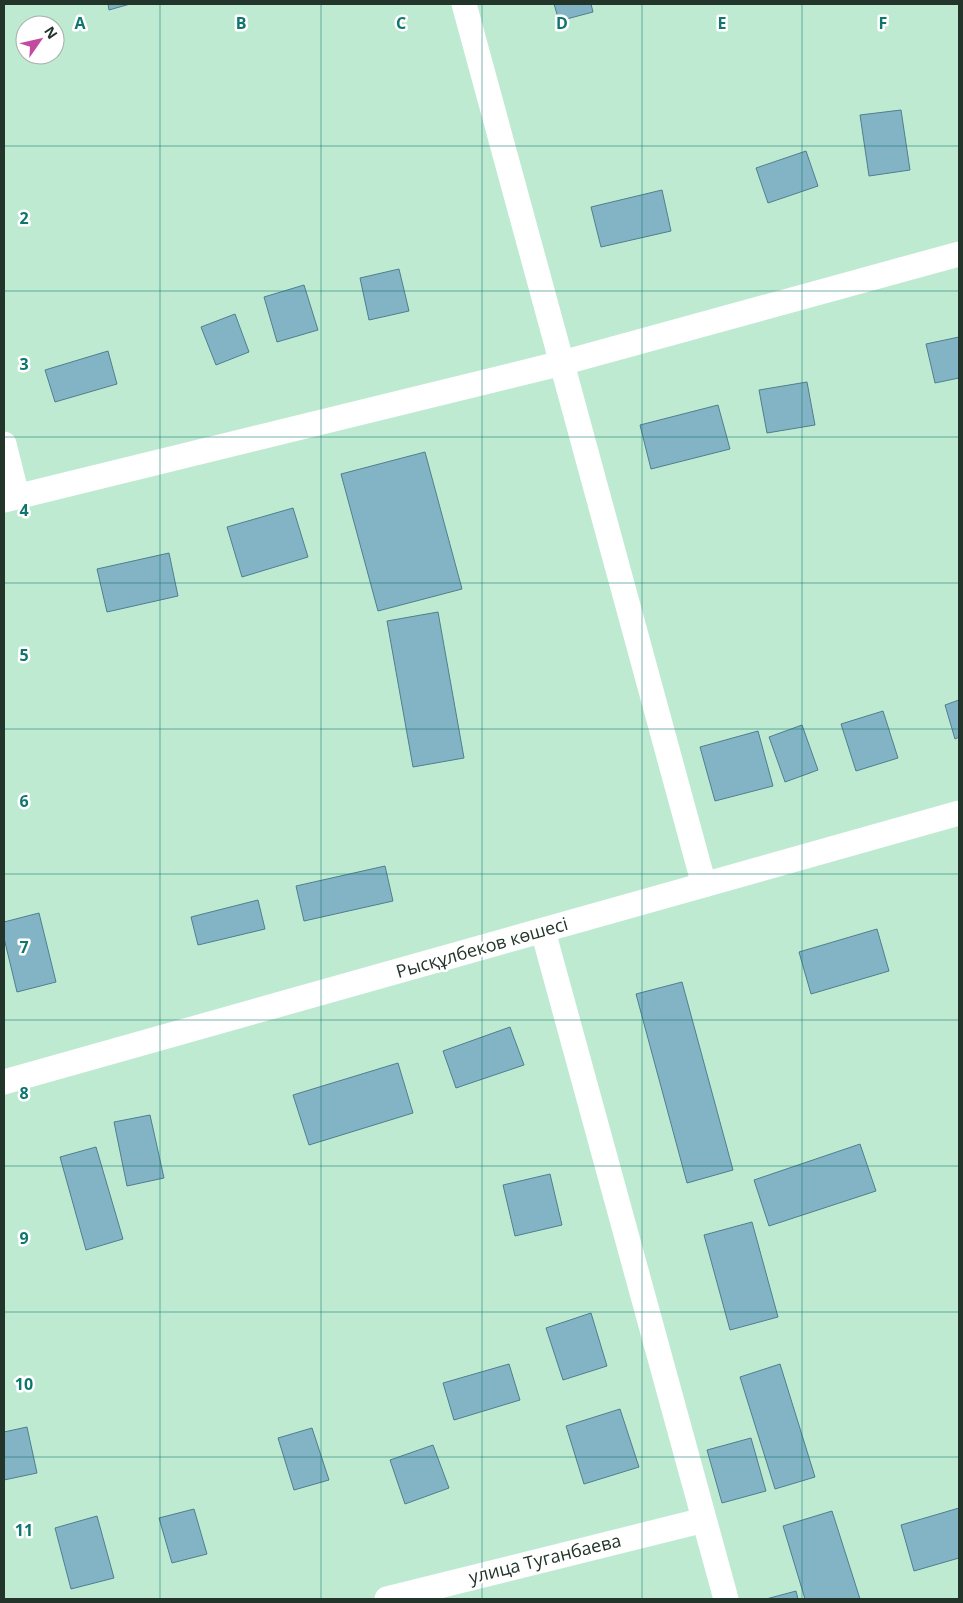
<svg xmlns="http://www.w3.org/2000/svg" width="963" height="1603" font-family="'Open Sans',sans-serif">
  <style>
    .building { fill: #83b4c5; stroke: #4f7f8e }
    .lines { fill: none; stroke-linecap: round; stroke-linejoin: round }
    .street { stroke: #fff; stroke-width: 25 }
    .grid { fill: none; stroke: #0f766e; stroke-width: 1; stroke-opacity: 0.55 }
    .labels { text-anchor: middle; stroke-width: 5; stroke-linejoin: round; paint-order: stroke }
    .street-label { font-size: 18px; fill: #23342b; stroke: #fff }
    .grid-label { font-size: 16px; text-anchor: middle; font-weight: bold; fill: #0f766e; stroke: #fff; stroke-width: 5; stroke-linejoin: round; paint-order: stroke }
  </style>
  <rect width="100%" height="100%" fill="#beead2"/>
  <!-- building -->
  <g class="building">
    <polygon points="108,4 130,4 109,10"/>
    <polygon points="554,4 591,4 593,12 559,21"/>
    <polygon points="901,110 910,170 869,176 860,115"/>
    <polygon points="806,151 818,186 768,203 756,168"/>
    <polygon points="662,190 671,231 601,247 591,207"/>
    <polygon points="399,269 409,311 369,320 360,278"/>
    <polygon points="304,285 318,330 277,342 264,297"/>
    <polygon points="235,314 249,352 216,365 201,327"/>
    <polygon points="959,337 959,378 935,383 926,344"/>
    <polygon points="108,351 117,384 55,402 45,370"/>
    <polygon points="807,382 815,425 767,433 759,390"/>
    <polygon points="718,405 730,449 651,469 640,425"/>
    <polygon points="425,452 462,589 378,611 341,474"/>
    <polygon points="293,508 308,557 242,577 227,527"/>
    <polygon points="169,553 178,596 107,612 97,569"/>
    <polygon points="438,612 464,758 413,767 387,621"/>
    <polygon points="959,700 959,737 955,739 945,705"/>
    <polygon points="883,711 898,758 856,771 841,724"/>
    <polygon points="802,725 818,770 785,782 769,737"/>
    <polygon points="758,731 773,786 715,801 700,747"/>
    <polygon points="385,866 393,901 304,921 296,886"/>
    <polygon points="258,900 265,929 198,945 191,917"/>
    <polygon points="39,913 56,982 17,992 4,938 4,922"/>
    <polygon points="877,929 889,971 811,994 799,952"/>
    <polygon points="682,982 733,1170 687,1183 636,994"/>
    <polygon points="510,1027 524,1065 456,1088 443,1051"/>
    <polygon points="398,1063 413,1113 309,1145 293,1095"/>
    <polygon points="150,1115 164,1178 127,1186 114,1122"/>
    <polygon points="860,1144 876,1191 769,1226 754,1180"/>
    <polygon points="96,1147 123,1239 86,1250 60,1157"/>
    <polygon points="550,1174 562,1225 515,1236 503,1185"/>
    <polygon points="752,1222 778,1317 730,1330 704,1235"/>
    <polygon points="591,1313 607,1366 563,1380 546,1328"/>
    <polygon points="509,1364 520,1400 454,1420 443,1383"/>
    <polygon points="780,1364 815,1477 775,1489 740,1377"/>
    <polygon points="620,1409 639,1467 584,1484 566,1426"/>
    <polygon points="27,1427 37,1473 4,1480 4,1432"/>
    <polygon points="312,1428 329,1480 294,1490 278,1438"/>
    <polygon points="751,1438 766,1491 722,1503 707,1450"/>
    <polygon points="433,1445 449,1488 405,1504 390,1460"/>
    <polygon points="959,1508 959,1558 914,1571 901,1525"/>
    <polygon points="194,1509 207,1554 172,1563 159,1518"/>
    <polygon points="832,1511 860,1599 805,1599 783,1526"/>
    <polygon points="97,1516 114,1578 71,1589 55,1528"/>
    <polygon points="796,1591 798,1599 766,1599"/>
  </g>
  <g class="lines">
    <!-- street -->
    <g class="street">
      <polyline points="464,4 704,885"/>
      <polyline points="4,444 17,496"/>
      <polyline points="4,500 562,363 959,254"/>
      <polyline points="543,931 726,1599"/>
      <polyline points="4,1082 959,813"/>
      <polyline points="387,1599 704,1520"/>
    </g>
  </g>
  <!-- grid -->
  <path class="grid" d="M160,4v1595M321,4v1595M482,4v1595M642,4v1595M802,4v1595M4,146h955M4,291h955M4,437h955M4,583h955M4,729h955M4,874h955M4,1020h955M4,1166h955M4,1312h955M4,1457h955"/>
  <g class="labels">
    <!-- street labels -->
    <g class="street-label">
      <text transform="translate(482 948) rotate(-16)" y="6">Рысқұлбеков көшесі</text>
      <text transform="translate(545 1559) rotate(-14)" y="6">улица Туганбаева</text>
    </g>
  </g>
  <g class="grid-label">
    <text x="80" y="29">A</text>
    <text x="241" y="29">B</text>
    <text x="401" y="29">C</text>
    <text x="562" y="29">D</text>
    <text x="722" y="29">E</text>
    <text x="883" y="29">F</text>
    <text x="24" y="224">2</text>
    <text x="24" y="370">3</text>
    <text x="24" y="516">4</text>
    <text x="24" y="661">5</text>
    <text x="24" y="807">6</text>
    <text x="24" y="953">7</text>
    <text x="24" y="1099">8</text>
    <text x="24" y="1244">9</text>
    <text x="24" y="1390">10</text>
    <text x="24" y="1536">11</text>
  </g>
  <!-- border -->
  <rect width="963" height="1603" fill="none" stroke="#23342b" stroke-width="10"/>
  <!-- north arrow -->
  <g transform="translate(40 40) rotate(56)"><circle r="24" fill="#ffffff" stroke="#a7aeaa"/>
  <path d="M0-4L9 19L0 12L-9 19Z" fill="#c24a9f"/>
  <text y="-8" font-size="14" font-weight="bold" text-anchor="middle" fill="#23342b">N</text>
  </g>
</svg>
